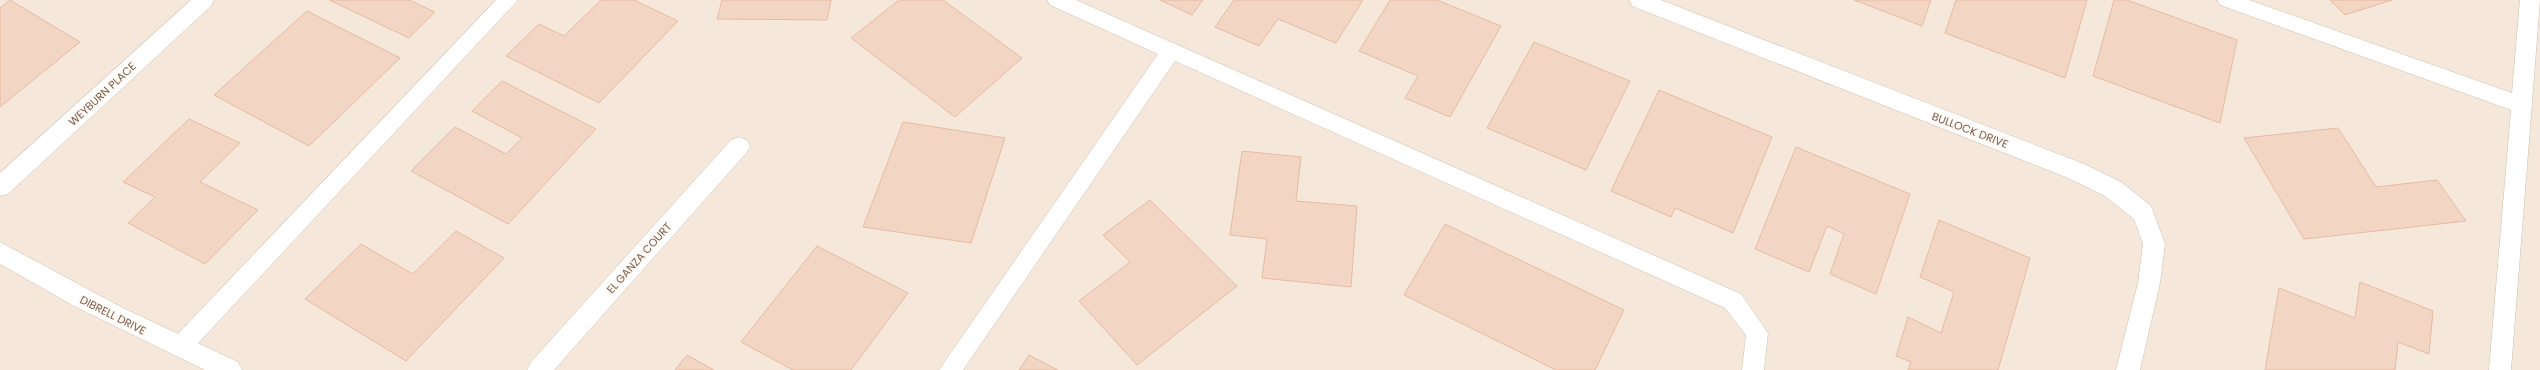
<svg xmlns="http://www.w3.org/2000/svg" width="2540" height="370" font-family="Poppins,sans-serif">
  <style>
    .residential { fill: #f5e8da }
    .building { fill: #f3d5c3; stroke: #e6bba3 }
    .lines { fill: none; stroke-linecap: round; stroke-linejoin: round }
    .service-casing { stroke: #d1beb0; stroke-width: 1 }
    .minor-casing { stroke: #d1beb0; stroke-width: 1 }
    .service { fill: #fff; fill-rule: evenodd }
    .minor { fill: #fff; fill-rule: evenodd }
    .labels { text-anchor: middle; stroke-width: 3; stroke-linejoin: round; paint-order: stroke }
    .street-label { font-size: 11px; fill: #7a5c4d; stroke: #fffaf3 }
  </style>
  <rect width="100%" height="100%" fill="#fdf6ec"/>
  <!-- residential -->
  <rect class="residential" x="0" y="0" width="2540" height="370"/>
  <!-- building -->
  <g class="building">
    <polygon points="10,0 80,42 0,107 0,8"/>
    <polygon points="329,0 409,0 435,12 409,38"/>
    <polygon points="601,0 634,0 678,21 599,103 506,56 539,24 564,36"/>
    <polygon points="722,0 831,0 827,20 717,19"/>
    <polygon points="899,0 943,0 1022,58 955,117 851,38"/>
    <polygon points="1160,0 1203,0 1192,15"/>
    <polygon points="1234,0 1363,0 1336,43 1278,19 1259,46 1215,27"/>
    <polygon points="1390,0 1437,0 1501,26 1450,117 1405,98 1418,76 1359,51"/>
    <polygon points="1854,0 1931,0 1922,26"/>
    <polygon points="1956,0 2087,0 2065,78 1945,33"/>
    <polygon points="2114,0 2127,0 2237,40 2220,123 2093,76"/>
    <polygon points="2330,0 2392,0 2345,15"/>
    <polygon points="307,11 400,58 309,146 214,95"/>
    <polygon points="1534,42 1630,81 1586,170 1487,128"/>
    <polygon points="502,81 596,129 508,224 411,171 455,127 506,154 522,138 472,111"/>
    <polygon points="1659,90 1772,137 1733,233 1675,208 1671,217 1611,191"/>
    <polygon points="189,119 240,143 200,182 258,210 205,264 128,223 155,197 123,182"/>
    <polygon points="903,122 1005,138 971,243 863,227"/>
    <polygon points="2338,128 2376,187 2437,180 2466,221 2304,239 2244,138"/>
    <polygon points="1796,147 1910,194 1876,294 1830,274 1844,234 1827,226 1809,272 1755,249"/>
    <polygon points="1242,151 1301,157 1296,201 1357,206 1351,287 1262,278 1267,239 1230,235"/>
    <polygon points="1150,200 1237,286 1137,365 1079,301 1130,262 1103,235"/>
    <polygon points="1939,220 2030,258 1998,370 1908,370 1911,362 1896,356 1908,317 1941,333 1954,292 1920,277"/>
    <polygon points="1445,224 1624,310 1595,370 1556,370 1404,295"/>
    <polygon points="456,231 504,258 406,361 305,299 361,244 413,274"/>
    <polygon points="817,246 908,293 851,370 793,370 741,342"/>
    <polygon points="2360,282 2433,311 2429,354 2398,342 2395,370 2265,370 2279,288 2355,318"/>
    <polygon points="687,355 714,370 675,370"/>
    <polygon points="1029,355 1058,370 1019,370"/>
  </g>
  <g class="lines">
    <defs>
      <g id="service">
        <polygon points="496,0 518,0 188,354 180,357 172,354 169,347 172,340"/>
        <polygon points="1047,0 1076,0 1741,294 1768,333 1764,370 1742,370 1746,335 1725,308 1175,61 963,370 939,370 1158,54 1050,5"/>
        <polygon points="2217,0 2249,0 2512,93 2520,0 2540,0 2511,370 2489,370 2511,110 2220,5"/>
      </g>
      <g id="minor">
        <polygon points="191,0 214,0 211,6 8,194 0,196 0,173"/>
        <polygon points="1629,0 1661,0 2084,164 2121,182 2151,206 2165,244 2160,283 2140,370 2116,370 2138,283 2143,244 2134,219 2105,196 2068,178 1632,6"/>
        <polygon points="739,137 747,140 750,146 747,152 554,370 527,370 531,362 731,140"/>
        <polygon points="0,242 121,307 238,362 242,370 205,370 76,307 0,264"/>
      </g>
    </defs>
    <!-- service casing -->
    <use href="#service" class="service-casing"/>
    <!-- minor casing -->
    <use href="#minor" class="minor-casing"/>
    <!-- service -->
    <use href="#service" class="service"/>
    <!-- minor -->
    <use href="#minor" class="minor"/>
  </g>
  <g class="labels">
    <!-- street labels -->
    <g class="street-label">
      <text transform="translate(102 94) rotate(-43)" y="4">WEYBURN PLACE</text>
      <text transform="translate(1970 130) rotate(21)" y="4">BULLOCK DRIVE</text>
      <text transform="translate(639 258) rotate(-48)" y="4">EL GANZA COURT</text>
      <text transform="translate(113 315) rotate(27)" y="4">DIBRELL DRIVE</text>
    </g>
  </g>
</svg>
